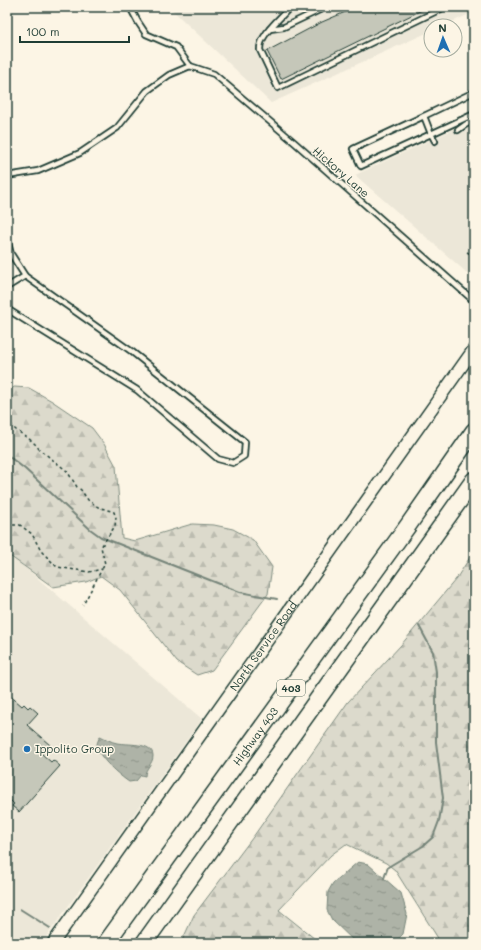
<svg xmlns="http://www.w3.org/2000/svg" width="481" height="950" font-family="Mali,sans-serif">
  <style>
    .built { fill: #ece7d8 }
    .forest { fill: url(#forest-firs); stroke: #7e8c80 }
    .water { fill: url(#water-ripples); stroke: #758479 }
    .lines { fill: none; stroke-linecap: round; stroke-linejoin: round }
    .stream { stroke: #758479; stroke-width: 2 }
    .building { fill: #c5c7b9; stroke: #1f3d34 }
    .service-casing { stroke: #1f3d34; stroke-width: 8 }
    .tertiary-casing { stroke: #1f3d34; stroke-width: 14 }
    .motorway-casing { stroke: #1f3d34; stroke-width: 19 }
    .path { stroke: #1f3d34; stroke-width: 1.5; stroke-dasharray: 3 3; stroke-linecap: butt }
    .service { stroke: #fcf5e5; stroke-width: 4.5 }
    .tertiary { stroke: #fcf5e5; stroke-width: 11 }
    .motorway { stroke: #fcf5e5; stroke-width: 16 }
    .poi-dot { fill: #1f6fb2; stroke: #fcf5e5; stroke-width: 1.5 }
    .labels { text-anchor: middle; stroke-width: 3; stroke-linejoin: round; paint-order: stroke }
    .shield { fill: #fcf5e5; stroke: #617469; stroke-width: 1 }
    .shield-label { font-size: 10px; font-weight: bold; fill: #1f3d34 }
    .street-label { font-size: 11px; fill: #1f3d34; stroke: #fcf5e5 }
    .poi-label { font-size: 11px; fill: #1f3d34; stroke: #fcf5e5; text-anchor: start }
  </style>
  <defs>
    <pattern id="forest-firs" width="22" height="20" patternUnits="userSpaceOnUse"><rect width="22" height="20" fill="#dcdacc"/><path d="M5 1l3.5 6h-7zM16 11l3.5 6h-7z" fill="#bcbcb0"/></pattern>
    <pattern id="water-ripples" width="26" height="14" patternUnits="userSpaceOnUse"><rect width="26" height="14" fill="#aeb3a7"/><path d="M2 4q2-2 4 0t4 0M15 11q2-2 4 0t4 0" fill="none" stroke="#8d9389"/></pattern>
  </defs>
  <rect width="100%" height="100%" fill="#fcf5e5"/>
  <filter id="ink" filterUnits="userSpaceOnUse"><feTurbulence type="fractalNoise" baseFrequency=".025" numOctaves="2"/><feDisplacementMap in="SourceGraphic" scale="8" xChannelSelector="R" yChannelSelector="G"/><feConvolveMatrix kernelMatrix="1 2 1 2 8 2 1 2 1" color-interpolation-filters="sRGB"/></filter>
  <g filter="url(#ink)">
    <!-- built -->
    <g class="built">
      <polygon points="169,7 474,7 474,12 443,26 431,26 431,31 271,103"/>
      <polygon points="474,120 474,279 355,175"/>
      <polygon points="7,552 202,719 42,943 7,943"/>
    </g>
    <!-- forest -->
    <g class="forest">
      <polygon points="14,387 29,388 52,401 92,428 104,444 116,466 122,538 135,541 192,524 214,525 233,529 253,540 272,567 268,594 212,670 197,675 177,662 120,590 101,576 86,582 53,587 7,554 7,393"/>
      <polygon points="474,551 474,943 441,943 395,870 386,863 346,844 331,855 279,910 320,943 181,943 194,915 253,837 348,702 401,645 456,579"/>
    </g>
    <!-- water -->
    <g class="water">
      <path d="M100,736c5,2 11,6 17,7 10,2 36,-1 36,13 0,8 -8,12 -8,20l-4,-1 -5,6 -7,1c-9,-6 -32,-25 -32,-37 0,-3 2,-6 3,-9z"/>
      <polygon points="358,862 368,864 401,893 407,914 403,934 394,943 356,943 332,920 327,910 328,892 333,883"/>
    </g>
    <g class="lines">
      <!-- stream -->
      <g class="stream">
        <polyline points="7,455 25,469 90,529 101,537 240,592 277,599"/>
        <polyline points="384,878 388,867 423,846 433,837 439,821 443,798 436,742 436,672 433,652 419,626"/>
        <polyline points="20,909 50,928"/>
      </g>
    </g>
    <!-- building -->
    <g class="building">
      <polygon points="357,7 428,7 281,79 267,51 322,22"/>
      <polygon points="7,693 22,706 24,704 28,708 30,706 38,713 27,725 50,745 42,754 51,762 53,760 60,766 19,812 12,806 14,804 7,797"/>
    </g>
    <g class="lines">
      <defs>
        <g id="service">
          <polyline points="130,7 138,22 146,34 176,47 190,66"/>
          <path d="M290,7c-9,11 -31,28 -30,43l18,38 167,-81"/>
          <polyline points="270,29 284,27 326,7"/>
          <polyline points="190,66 214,74 294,142 474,301"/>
          <polygon points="424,116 431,134 361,166 353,149"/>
          <polyline points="424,116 474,92"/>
          <polyline points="458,130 465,125 474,120"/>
          <polyline points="435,141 431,134 474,114"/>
          <polyline points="7,176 38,171 80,153 117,128 147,91 169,75 190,66"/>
          <polyline points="7,239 11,254 25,276 131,351 245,442 244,456 233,463 218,459 137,390 7,309"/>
          <polyline points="7,287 25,276"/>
        </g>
        <g id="tertiary">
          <path id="s1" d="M53,943l421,-594"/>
        </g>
        <g id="motorway">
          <path id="s2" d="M106,943l301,-416 67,-96"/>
          <polyline points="144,943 474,480"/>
        </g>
      </defs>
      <!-- service casing -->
      <use href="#service" class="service-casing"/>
      <!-- tertiary casing -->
      <use href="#tertiary" class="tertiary-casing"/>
      <!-- motorway casing -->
      <use href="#motorway" class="motorway-casing"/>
      <!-- path -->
      <g class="path">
        <polyline points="467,252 474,256"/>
        <polyline points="7,410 9,414 7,416"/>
        <path d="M7,419c3,3 5,8 9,11 8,6 17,10 23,19l28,22 10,16 4,3 7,10 10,7 16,5 2,6 -1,8 -14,21 4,17 -3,5"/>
        <polyline points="7,525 20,525 32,534 41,551 57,567 89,572 102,569 83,605"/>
      </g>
      <!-- service -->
      <use href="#service" class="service"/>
      <!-- tertiary -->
      <use href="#tertiary" class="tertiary"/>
      <!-- motorway -->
      <use href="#motorway" class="motorway"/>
    </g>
  </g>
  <!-- markers -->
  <circle class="poi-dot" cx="27" cy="749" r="4"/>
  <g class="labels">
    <!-- shield labels -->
    <rect class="shield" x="277" y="680" width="28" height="16" rx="3"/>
    <g class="shield-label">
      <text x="291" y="692">403</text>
    </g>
    <!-- street labels -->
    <g class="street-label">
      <text transform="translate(341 172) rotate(41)" y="4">Hickory Lane</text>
      <text dy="4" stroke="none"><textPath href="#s1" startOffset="364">North Service Road</textPath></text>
      <text dy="4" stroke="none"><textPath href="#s2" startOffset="255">Highway 403</textPath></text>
    </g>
    <!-- poi labels -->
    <g class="poi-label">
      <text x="35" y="753">Ippolito Group</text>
    </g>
  </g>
  <!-- margin -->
  <rect width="481" height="950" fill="none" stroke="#fcf5e5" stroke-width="24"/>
  <rect x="12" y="12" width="457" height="926" fill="none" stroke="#1f3d34" stroke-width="1.5" filter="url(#ink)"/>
  <!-- north arrow -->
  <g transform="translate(443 38) rotate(358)"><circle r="19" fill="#fcf5e5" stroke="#a4ab9e"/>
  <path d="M0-3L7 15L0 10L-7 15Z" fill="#1f6fb2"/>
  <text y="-6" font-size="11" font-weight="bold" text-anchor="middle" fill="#1f3d34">N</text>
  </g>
  <!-- scale -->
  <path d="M20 36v6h109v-6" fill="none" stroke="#1f3d34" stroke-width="2"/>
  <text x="26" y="36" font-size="12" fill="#1f3d34" stroke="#fcf5e5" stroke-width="3" paint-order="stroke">100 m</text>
</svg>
